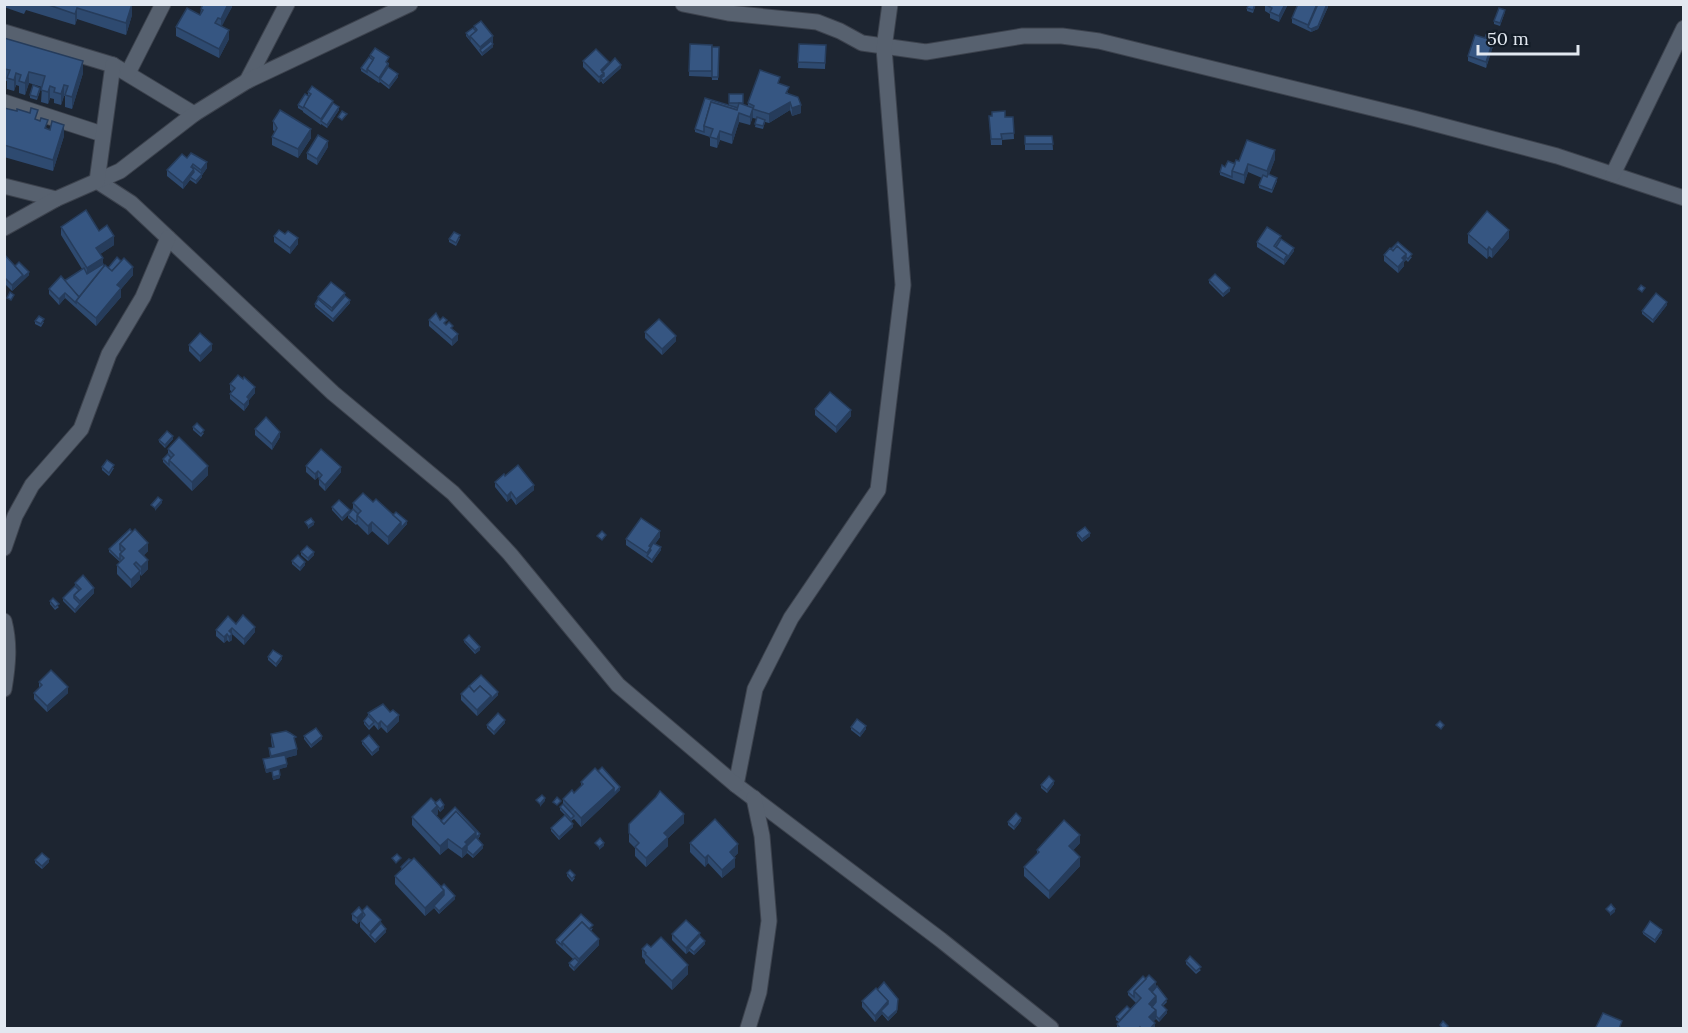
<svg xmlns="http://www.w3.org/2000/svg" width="1688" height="1033" font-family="Lora,serif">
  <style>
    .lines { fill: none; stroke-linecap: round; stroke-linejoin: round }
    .minor-casing { stroke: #3c424d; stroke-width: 17 }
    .minor { stroke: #57616f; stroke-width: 15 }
    .wall { fill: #2e4a70 }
    .shaded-wall { fill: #263c5b }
    .building { fill: #365682; stroke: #263c5b; stroke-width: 1.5 }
  </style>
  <rect width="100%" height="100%" fill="#1d2531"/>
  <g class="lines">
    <defs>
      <g id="minor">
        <polyline points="683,4 728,13 817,22 840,31 862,43 926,52 1023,36 1062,36 1099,41 1413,118 1557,156 1684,198"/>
        <polyline points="890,4 884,48 903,285 878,490 791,618 755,689 736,785 941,940 1051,1028"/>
        <polyline points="4,32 113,65 194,114"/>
        <polyline points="128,73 163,4"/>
        <polyline points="247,81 287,4"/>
        <polyline points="4,102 102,134"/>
        <polyline points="1613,174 1684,28"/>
        <polyline points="97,181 131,203 333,393 453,493 510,554 618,685 736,785"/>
        <polyline points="97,181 120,171 194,114 247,81 410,4"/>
        <polyline points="4,186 56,199"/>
        <polyline points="4,228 56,199 97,181 113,65"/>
        <polyline points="4,548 15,516 32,485 81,429 109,354 143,297 168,238"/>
        <path d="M4,621c6,23 4,44 0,68"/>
        <polyline points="748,1028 759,992 769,921 762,836 754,798"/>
      </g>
    </defs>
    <!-- minor casing -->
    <use href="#minor" class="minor-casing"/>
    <!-- minor -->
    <use href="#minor" class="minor"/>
  </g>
  <!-- wall -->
  <g class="wall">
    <polygon points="4,4 132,4 132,15 126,35 77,19 75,25 26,10 24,14 4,7"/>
    <polygon points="232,4 232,7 221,26 229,39 219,58 176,36 176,27 200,15 201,9"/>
    <polygon points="1256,4 1253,13 1247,11 1247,8"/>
    <polygon points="1265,4 1288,4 1279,22 1270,18 1270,14 1265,11"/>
    <polygon points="1328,7 1318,29 1311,32 1292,23 1292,18"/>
    <polygon points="1505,12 1500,26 1494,24 1494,21"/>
    <polygon points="474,26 493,42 492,43 493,47 482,56 466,36 466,33 474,29"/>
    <polygon points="4,38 83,73 72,109 65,107 65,96 64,96 61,105 54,103 54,99 50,98 48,104 41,102 42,87 29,83 25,95 19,93 19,86 16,85 14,91 7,89 7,81 5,81 4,83"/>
    <polygon points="1485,38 1494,43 1486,68 1468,61 1468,56"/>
    <polygon points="690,44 712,50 719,47 718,80 712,80 712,77 689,76"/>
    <polygon points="799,44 826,45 825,69 798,68"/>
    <polygon points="370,55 389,63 388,67 398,77 389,89 380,82 379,83 361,71 361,68 370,58"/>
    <polygon points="583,61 609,65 621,68 603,84 601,81 599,83 583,67"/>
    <polygon points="780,84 789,94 801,113 792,116 790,110 769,123 765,122 763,129 755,127 757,119 753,118 753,116 750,125 739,122 732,144 720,140 717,148 710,146 710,137 695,132 695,129 729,105 729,94 743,103 743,105 748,106 748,103"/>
    <polygon points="40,91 37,100 30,98 30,95"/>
    <polygon points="308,92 333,103 339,110 327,128 321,124 321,125 303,112 303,111 298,108 298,105 308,95"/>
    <polygon points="4,108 38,120 48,129 64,136 53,171 4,157"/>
    <polygon points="989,116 1013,117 1014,139 1002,140 1002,145 991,145"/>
    <polygon points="273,121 311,138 298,158 272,145 272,137 275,132 273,130"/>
    <polygon points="1025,136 1052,136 1053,150 1025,150"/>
    <polygon points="328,147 317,165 307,159 307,153"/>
    <polygon points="187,158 207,168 202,175 202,177 196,184 190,180 183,189 167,176 167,170"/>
    <polygon points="1275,159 1269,174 1277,181 1272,193 1259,188 1259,185 1262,178 1248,172 1244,184 1220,175 1220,172 1225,167 1235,164 1239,161"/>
    <polygon points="61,227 99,231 114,245 100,254 103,264 104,266 133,275 121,289 121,297 96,326 65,298 59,305 49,294 49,289 64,281 82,269 61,235"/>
    <polygon points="1468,234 1509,238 1492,258 1489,256 1487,259 1468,243"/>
    <polygon points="274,236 298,244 290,254 274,242"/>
    <polygon points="460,238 456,246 449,242 449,239"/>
    <polygon points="1281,239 1294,251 1284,265 1257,247 1257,242"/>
    <polygon points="1391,249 1412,257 1408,262 1406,260 1404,262 1404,266 1398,273 1384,261 1384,255"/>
    <polygon points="4,254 15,266 29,275 12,291 4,283"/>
    <polygon points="1209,280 1230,291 1223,297 1209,283"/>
    <polygon points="318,297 350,303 333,322 315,307 315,304 318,299"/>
    <polygon points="1667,305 1653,323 1642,314 1642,311"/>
    <polygon points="429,320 440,320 447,325 458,340 452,346 429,326"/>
    <polygon points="35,321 44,322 41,327 35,324"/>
    <polygon points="645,332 676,341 662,355 645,338"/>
    <polygon points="189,345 212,350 200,362 189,351"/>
    <polygon points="243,379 255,393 249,400 249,404 244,411 230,399 230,394 232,392 230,390 230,384"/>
    <polygon points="815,409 851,416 836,433 815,415"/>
    <polygon points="193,427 204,433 201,437 193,430"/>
    <polygon points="255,429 280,437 272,450 255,435"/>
    <polygon points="173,439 165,448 159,442 159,440"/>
    <polygon points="168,449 208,475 192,491 163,462 163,459 168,454"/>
    <polygon points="306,466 341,472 325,491 319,485 319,478 318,477 315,480 306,472"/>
    <polygon points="102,467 114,468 109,476 102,470"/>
    <polygon points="505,476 534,490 516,505 511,498 507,502 495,487 495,482"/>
    <polygon points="373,502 407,524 388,545 372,531 368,535 357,524 356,525 348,518 348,515 342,521 332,510 332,507 350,513 353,509 353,503"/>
    <polygon points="130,529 148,551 144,555 148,569 141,576 140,574 140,579 131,588 117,574 117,565 120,562 109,552 109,549"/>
    <polygon points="1077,533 1090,536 1082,542 1077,536"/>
    <polygon points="660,537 655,544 661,550 652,563 626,545 626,539"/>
    <polygon points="301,552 314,555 308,561 301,555"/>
    <polygon points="292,561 305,565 300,571 292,564"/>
    <polygon points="75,583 94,593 75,613 63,601 63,598 75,586"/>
    <polygon points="50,601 59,607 55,610 50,604"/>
    <polygon points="236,624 255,632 244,645 232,634 232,640 229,642 227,640 224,643 216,636 216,630"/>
    <polygon points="464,640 480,650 475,654 464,642"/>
    <polygon points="268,657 282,659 276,667 268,660"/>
    <polygon points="39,682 68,693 47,712 34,699 34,693 39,688"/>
    <polygon points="461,694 498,695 477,716 461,700"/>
    <polygon points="368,713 399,721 387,733 381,727 378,730 374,725 369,730 364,724 364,721 368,716"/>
    <polygon points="505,723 494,735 487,728 487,725"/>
    <polygon points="851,727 866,729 860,737 851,730"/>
    <polygon points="271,734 296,743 297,755 285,758 287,767 279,769 280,778 273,780 272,771 277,770 266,773 263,761 263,759 270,758 269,748 272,747 271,740"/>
    <polygon points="304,736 322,739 311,748 304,739"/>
    <polygon points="362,741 379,750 372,756 362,744"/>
    <polygon points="598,771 620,790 581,827 574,819 571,821 560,810 560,807 563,804 563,799 574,793 581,787 581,782"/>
    <polygon points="1054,784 1047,793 1041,788 1041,785"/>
    <polygon points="435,803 444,808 440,812 438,809 438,814 436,816 441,821 480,836 478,839 483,848 473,858 467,853 462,858 448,848 440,855 412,825 412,817"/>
    <polygon points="1021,821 1014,830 1008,825 1008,822"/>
    <polygon points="684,823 668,838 668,846 646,867 635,856 635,848 629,842 629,824"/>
    <polygon points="573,827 559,840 551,831 551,828"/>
    <polygon points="690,843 738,853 734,857 735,867 722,878 708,863 705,867 690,852"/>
    <polygon points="1080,843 1073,850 1080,866 1049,899 1024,876 1024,867 1037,854 1037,850"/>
    <polygon points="35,860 49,862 42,869 35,863"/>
    <polygon points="401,867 441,887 455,899 439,914 434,908 425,916 395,884 395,876 401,870"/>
    <polygon points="567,873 575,878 572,882 567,876"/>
    <polygon points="362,911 381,923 386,932 375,943 360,927 360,921 357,924 352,920 352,914"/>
    <polygon points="593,928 591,931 599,945 574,971 569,966 569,963 573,959 556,943 556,940"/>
    <polygon points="1643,932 1662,933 1655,943 1643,934"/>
    <polygon points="672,934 705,944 694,955 689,951 686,954 672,940"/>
    <polygon points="642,949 688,974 672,990 645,963 645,960 642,957"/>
    <polygon points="1186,961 1201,970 1196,974 1186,964"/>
    <polygon points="1156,988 1167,1002 1163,1006 1167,1013 1159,1022 1156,1019 1153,1021 1155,1029 1117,1029 1117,1024 1119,1022 1116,1020 1116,1017 1130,1009 1136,1003 1128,995 1128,992"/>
    <polygon points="862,1001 897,1012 888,1021 882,1014 875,1022 862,1007"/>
  </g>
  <!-- shaded-wall -->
  <g class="shaded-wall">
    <polygon points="132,4 132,15 126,35 126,23"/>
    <polygon points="228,4 232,4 232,7 221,28 221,19"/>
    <polygon points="1285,4 1288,4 1279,22 1279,16"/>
    <polygon points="1328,4 1328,7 1318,29 1311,32 1311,29"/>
    <polygon points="77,8 77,19 75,25 75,14"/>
    <polygon points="229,30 229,39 219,58 219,49"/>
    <polygon points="493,36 493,42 481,52 480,50 480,53 480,47"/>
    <polygon points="1494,38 1494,43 1486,68 1486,62"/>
    <polygon points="493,44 493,47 482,56 482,53"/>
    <polygon points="83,61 83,73 72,109 72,97"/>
    <polygon points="609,62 609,68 601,78 601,81 599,83 601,70"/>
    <polygon points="388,64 388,70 380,79 379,83 379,78"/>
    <polygon points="621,65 621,68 603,84 603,81"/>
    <polygon points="29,72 29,83 25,95 25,83"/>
    <polygon points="16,73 16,85 14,91 14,80"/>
    <polygon points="398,74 398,77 389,89 389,86"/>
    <polygon points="64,85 64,96 61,105 61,94"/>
    <polygon points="50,86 50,98 48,104 48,92"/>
    <polygon points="333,101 333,106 321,121 321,125 321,119"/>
    <polygon points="790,102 790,110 769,123 769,114"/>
    <polygon points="801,105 801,113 792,116 792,108"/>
    <polygon points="339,107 339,110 327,128 327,125"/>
    <polygon points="753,108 753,116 750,125 750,117"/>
    <polygon points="739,114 739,122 732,144 732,135"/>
    <polygon points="64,125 64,136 53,171 53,160"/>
    <polygon points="311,129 311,138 298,158 298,149"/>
    <polygon points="720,131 720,140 717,148 717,139"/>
    <polygon points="328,141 328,147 317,165 317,159"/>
    <polygon points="1275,150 1275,159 1267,180 1267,171"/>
    <polygon points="207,162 207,168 202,175 202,177 196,184 196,181 201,176 201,170"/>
    <polygon points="1248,164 1248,172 1244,184 1244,175"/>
    <polygon points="194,169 194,175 190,177 190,180 183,189 183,183"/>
    <polygon points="1509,230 1509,238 1492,258 1492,250"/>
    <polygon points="114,236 114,245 96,257 96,248"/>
    <polygon points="298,238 298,244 290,254 290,248"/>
    <polygon points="1489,247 1489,256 1487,259 1487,250"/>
    <polygon points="1294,248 1294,251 1284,265 1284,260"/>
    <polygon points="1406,254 1406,260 1404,262 1404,266 1398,273 1398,267 1402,258"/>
    <polygon points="103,258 103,267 87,277 87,268"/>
    <polygon points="133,267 133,275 121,289 121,297 96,326 96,318 117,285"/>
    <polygon points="29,272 29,275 12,291 12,285 23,275"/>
    <polygon points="1230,288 1230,291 1223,297 1223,294"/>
    <polygon points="65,293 65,298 59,305 59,299"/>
    <polygon points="345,293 345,299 332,314 332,308"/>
    <polygon points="350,300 350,303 333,322 333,319"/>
    <polygon points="1667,302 1667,305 1653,323 1653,320"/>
    <polygon points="458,334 458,340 452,346 452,340"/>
    <polygon points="676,336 676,341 662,355 662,349"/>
    <polygon points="212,344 212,350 200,362 200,356"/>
    <polygon points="255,387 255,393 249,400 249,404 244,411 244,405 247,397"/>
    <polygon points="851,410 851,416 836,433 836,427"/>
    <polygon points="280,432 280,437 272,450 272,444"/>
    <polygon points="173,436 173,439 165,448 165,445"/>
    <polygon points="208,466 208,475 192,491 192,482"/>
    <polygon points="341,467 341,472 325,491 325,485"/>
    <polygon points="318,471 318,477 315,480 315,474"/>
    <polygon points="534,485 534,490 516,505 516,499"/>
    <polygon points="511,492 511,498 507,502 507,496"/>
    <polygon points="162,500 162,503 155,511 155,508"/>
    <polygon points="350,510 350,513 342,521 342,518"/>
    <polygon points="407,521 407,524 388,545 388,537 401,522"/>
    <polygon points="314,522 314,525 308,529 308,526"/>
    <polygon points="372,522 372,531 368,535 368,526"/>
    <polygon points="660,531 660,537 647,556 649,546"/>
    <polygon points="1090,533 1090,536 1082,542 1082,539"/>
    <polygon points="148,543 148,551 139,560 139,551"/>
    <polygon points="661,547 661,550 652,563 652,560"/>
    <polygon points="314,552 314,555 308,561 308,558"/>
    <polygon points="148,560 148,569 141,576 141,567"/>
    <polygon points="305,562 305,565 300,571 300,568"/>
    <polygon points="140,571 140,579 131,588 131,580"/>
    <polygon points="94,588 94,593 80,607 80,601"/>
    <polygon points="80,604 80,607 75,613 75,610"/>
    <polygon points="255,627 255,632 244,645 244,639"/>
    <polygon points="232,628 232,640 229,642 229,631"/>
    <polygon points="227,634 227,640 224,643 224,637"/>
    <polygon points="480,647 480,650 475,654 475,651"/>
    <polygon points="282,656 282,659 276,667 276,664"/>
    <polygon points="68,687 68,693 47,712 47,706"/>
    <polygon points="498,692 498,695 477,716 477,710 491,696"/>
    <polygon points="399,715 399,721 387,733 387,727"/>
    <polygon points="505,720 505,723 494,735 494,732"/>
    <polygon points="381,721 381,727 378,730 378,724"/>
    <polygon points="866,726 866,729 860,737 860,734"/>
    <polygon points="322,736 322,739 311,748 311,745"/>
    <polygon points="379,747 379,750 372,756 372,753"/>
    <polygon points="297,749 297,755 271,762 271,756"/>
    <polygon points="287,764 287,767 266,773 266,770"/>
    <polygon points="280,775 280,778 273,780 273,777"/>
    <polygon points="1054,781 1054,784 1047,793 1047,790"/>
    <polygon points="620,787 620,790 581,827 581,818 614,788"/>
    <polygon points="545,798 545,801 540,807 540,804"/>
    <polygon points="438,805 438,814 432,820 432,811"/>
    <polygon points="444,805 444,808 440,812 440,809"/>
    <polygon points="684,814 684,823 668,838 668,846 646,867 646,858 664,833"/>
    <polygon points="1021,818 1021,821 1014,830 1014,827"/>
    <polygon points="573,824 573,827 559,840 559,837"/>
    <polygon points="476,832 480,834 480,836 467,849 467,853 462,858 462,849 465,842"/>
    <polygon points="1080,835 1080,843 1069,855 1069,846"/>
    <polygon points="448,839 448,848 440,855 440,846"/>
    <polygon points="604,843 604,846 599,850 599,847"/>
    <polygon points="738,844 738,853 730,861 730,852"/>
    <polygon points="483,845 483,848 473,858 473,855"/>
    <polygon points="708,855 708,863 705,867 705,858"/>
    <polygon points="1080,857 1080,866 1049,899 1049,891"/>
    <polygon points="735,858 735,867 722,878 722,870"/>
    <polygon points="49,859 49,862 42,869 42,866"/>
    <polygon points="444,890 444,898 434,906 434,908 425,916 425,908"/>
    <polygon points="455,896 455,899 439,914 439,911"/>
    <polygon points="1615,909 1615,912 1610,916 1610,913"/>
    <polygon points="363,912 363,918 357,924 357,918"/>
    <polygon points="381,920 381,926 370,935 370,937 370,932"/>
    <polygon points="386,929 386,932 375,943 375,940"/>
    <polygon points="1662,930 1662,933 1655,943 1655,940"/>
    <polygon points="700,933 700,939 689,948 689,951 686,954 686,948"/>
    <polygon points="599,939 599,945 579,965 579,959"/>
    <polygon points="705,941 705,944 694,955 694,952"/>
    <polygon points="579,962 579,965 574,971 574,968"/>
    <polygon points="688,965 688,974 672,990 672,981"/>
    <polygon points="1156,982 1156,991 1149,995 1149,989"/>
    <polygon points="1156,996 1156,1005 1149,1010 1149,1004"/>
    <polygon points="898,999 897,1012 888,1021 888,1018"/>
    <polygon points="888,1001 888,1007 875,1022 875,1016"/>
    <polygon points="1156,1010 1156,1019 1149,1026 1149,1017"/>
    <polygon points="1167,1010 1167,1013 1159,1022 1159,1019"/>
    <polygon points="1155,1023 1155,1029 1150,1029"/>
  </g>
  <!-- building -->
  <g class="building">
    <polygon points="46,4 132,4 126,23 77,8 75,14"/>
    <polygon points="203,4 228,4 221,19 218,18 215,23 229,30 219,49 176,27 187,8 200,15 203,10 201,9"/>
    <polygon points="1249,4 1255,4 1253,10 1247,8"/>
    <polygon points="1265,4 1285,4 1279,16 1270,12 1272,8"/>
    <polygon points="1298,4 1317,4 1308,25 1292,18"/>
    <polygon points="1318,4 1327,4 1318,26 1311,29 1308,27"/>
    <polygon points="1499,8 1505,10 1500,23 1494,21"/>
    <polygon points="481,21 493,36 480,47 470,36 477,30 474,26"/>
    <polygon points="473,28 476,31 470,36 470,39 466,33"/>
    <polygon points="1475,35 1485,38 1486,35 1494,38 1486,62 1468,56"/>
    <polygon points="4,38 83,61 72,97 65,95 68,86 64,85 61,94 54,92 55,88 50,86 48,92 41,90 45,76 29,72 25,83 19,81 21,75 16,73 14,80 7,78 10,70 5,69 4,71"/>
    <polygon points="491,41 493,44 482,53 480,50"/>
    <polygon points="690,44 712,45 712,71 689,71"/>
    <polygon points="799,44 826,45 825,63 798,62"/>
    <polygon points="712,47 719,47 718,77 712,77"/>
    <polygon points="375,48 389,57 386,62 388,64 379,78 367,69 374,58 370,55"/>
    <polygon points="596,49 609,62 601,70 604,73 599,77 583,61"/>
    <polygon points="369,57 373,60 367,69 367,72 361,68"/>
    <polygon points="615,58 621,65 603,81 601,78 604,76 604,73 602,72"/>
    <polygon points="388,67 398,74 389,86 380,79"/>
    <polygon points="760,70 780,77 778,83 789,87 786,93 798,97 801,105 792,108 790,102 769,114 753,109 754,106 748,103"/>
    <polygon points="33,85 40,88 37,97 30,95"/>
    <polygon points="312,86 333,101 321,119 303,106 311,94 308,92"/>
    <polygon points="305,94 309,96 303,108 298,105"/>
    <rect x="729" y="94" width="14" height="9"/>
    <polygon points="705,98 738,108 737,110 711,102 704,126 704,132 695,129"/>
    <polygon points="711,102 737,110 739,103 753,108 750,117 739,113 732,135 720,131 717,139 710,137 713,129 704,126"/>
    <polygon points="333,103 339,107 327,125 321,121"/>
    <polygon points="4,108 17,111 17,109 30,113 31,108 38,110 35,119 40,121 41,118 48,120 45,128 50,130 52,121 64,125 53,160 4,145"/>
    <polygon points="280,110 311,129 298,149 272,137 277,128 273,121"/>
    <polygon points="342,111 347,114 342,120 338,117"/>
    <polygon points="1005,111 1005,117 1013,117 1014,133 1001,134 1002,139 991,139 989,116 992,116 992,112"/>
    <polygon points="757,117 765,120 763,126 755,124"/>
    <polygon points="318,135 328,141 317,159 307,153"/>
    <polygon points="1025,136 1052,136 1053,144 1025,144"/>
    <polygon points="1247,140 1275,150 1267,171 1248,164 1244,175 1232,171 1236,160 1239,161"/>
    <polygon points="191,153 207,162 201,170 193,164 191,167 194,169 183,183 167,170 182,154 187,158"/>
    <polygon points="1228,161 1235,164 1232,171 1232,177 1220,172 1222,165 1225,167"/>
    <polygon points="193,167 202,174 196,181 190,177 194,172"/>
    <polygon points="1268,174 1277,178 1272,190 1259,185 1263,175 1267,177"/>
    <polygon points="86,210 99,231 107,225 114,236 96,248 103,258 87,268 61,227"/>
    <polygon points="1487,211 1509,230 1492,250 1489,247 1487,250 1468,234"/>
    <polygon points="1267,227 1281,236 1274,246 1287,255 1284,260 1257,242"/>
    <polygon points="279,230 285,234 288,231 298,238 290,248 274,236"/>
    <polygon points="454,232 460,235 456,243 449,239"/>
    <polygon points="1281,239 1294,248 1287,258 1287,255 1276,247"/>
    <polygon points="1398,242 1412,254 1408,259 1406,257 1406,254 1397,246 1393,251 1391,249"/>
    <polygon points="1397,246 1406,254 1402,258 1404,260 1398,267 1384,255 1390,248 1393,251"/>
    <polygon points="4,254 23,275 12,285 4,277"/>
    <polygon points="117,257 121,261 112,271 108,268"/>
    <polygon points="124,258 133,267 117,285 121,288 96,318 76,301 105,265 112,271"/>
    <polygon points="19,262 29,272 23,277 23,275 15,266"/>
    <polygon points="103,264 104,266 79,297 64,281 84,268 87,274"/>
    <polygon points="1215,274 1230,288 1223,294 1209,280"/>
    <polygon points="61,276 79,297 76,301 76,303 65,293 59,299 49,289"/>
    <polygon points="331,282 345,293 332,308 318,297"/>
    <polygon points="1641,285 1645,288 1642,292 1638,289"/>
    <polygon points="10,292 14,295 11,300 7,298"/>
    <polygon points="1656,293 1667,302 1653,320 1642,311"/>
    <polygon points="345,296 350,300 333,319 315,304 318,299 332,311"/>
    <polygon points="436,313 440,320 443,317 447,320 444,323 446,325 449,322 453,326 451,328 458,334 452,340 429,320"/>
    <polygon points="39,316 44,319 41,324 35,321"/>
    <polygon points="659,319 676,336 662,349 645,332"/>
    <polygon points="200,333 212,344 200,356 189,345"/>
    <polygon points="238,375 243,379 244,377 255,387 247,397 249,399 244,405 230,394 235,388 230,384"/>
    <polygon points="830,392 851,410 836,427 815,409"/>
    <polygon points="266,417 280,432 272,444 255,429"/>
    <polygon points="197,423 204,430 201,434 193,427"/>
    <polygon points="167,431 173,436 165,445 159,440"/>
    <polygon points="179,437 208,466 192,482 169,460 174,455 168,449"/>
    <polygon points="321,449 341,467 325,485 319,479 322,475 318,471 315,474 306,466"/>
    <polygon points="168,454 171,458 169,460 169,465 163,459"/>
    <polygon points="107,460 114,465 109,473 102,467"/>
    <polygon points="518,465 534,485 516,499 511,492 507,496 495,482 504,474 505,476"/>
    <polygon points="363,493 373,502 376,499 401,522 388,537 372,522 368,526 357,515 361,511 353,503"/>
    <polygon points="158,497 162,500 155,508 151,505"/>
    <polygon points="339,500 350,510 342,518 332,507"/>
    <polygon points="353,509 358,514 357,515 357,521 356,522 348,515"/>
    <polygon points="396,512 407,521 401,528 401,522 393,515"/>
    <polygon points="311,518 314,522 308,526 305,522"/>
    <polygon points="641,518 660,531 649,546 651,547 647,553 626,539"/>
    <polygon points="1085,527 1090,533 1082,539 1077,533"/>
    <polygon points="130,529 132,532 120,544 120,550 122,552 120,554 120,560 109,549"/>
    <polygon points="135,529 148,543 139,551 148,560 141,567 136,562 134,564 140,571 131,580 117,565 124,558 120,554 125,549 120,544"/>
    <polygon points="602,531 606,535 602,540 597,536"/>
    <polygon points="653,543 661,547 652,560 647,556 651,550 650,549"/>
    <polygon points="307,546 314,552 308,558 301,552"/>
    <polygon points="298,555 305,562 300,568 292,561"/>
    <polygon points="83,575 94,588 80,601 74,595 81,589 75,583"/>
    <polygon points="75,586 79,590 74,595 74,598 80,604 75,610 63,598"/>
    <polygon points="53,598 59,604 55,607 50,601"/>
    <polygon points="243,615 255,627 244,639 232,628 229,631 232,634 229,637 227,634 224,637 216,630 228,616 236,624"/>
    <polygon points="469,635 480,647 475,651 464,640"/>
    <polygon points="273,650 282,656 276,664 268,657"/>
    <polygon points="51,670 68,687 47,706 34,693 42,685 39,682"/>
    <polygon points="481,675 498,692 491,699 491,696 480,686 474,692 469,686"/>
    <polygon points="469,686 474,692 480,686 491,696 477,710 461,694"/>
    <polygon points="383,704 390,712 393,710 399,715 387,727 381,721 378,724 368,713"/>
    <polygon points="498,713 505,720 494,732 487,725"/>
    <polygon points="368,716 374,722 369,727 364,721"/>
    <polygon points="857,719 866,726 860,734 851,727"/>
    <polygon points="1440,721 1444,725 1441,729 1436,725"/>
    <polygon points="316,728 322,736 311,745 304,736"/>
    <polygon points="286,731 290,733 296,737 294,738 297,749 271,756 269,748 274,747 271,734"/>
    <polygon points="369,735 379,747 372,753 362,741"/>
    <polygon points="285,755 287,764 266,770 263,759"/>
    <polygon points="602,767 620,787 614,794 614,788 598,771"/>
    <polygon points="595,768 614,788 581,818 563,799 572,790 574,793 583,784 581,782"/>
    <polygon points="279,769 280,775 273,777 272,771"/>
    <polygon points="1049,776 1054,781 1047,790 1041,785"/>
    <polygon points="660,791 684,814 664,833 668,837 646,858 635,847 639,843 629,833 629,824 656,797"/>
    <polygon points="542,795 545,798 540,804 536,800"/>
    <polygon points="557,797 561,801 557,805 553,802"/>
    <polygon points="431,798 438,805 432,811 444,824 456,811 476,832 465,842 467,844 462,849 448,839 440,846 412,817"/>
    <polygon points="440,799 444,805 440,809 435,803"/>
    <polygon points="563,804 574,816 571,819 560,807"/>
    <polygon points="455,807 480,834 476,837 476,832 456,811 444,824 441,821"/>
    <polygon points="1016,813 1021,818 1014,827 1008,822"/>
    <polygon points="565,815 573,824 559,837 551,828"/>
    <polygon points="715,819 738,844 730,852 735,858 722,870 708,855 705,858 690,843"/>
    <polygon points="1064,820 1080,835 1069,846 1080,857 1049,891 1024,867 1039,852 1037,850"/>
    <polygon points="476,837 483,845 473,855 467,850 467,846"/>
    <polygon points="600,838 604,843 599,847 595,843"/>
    <polygon points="42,853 49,859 42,866 35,860"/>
    <polygon points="397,854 401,858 396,863 392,858"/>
    <polygon points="414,858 444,890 425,908 395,876"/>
    <polygon points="409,859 411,860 402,869 401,867"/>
    <polygon points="570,870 575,875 572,879 567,873"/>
    <polygon points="444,884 455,896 439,911 434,906 444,895 444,890 441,887"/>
    <polygon points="1611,904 1615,909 1610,913 1606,909"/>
    <polygon points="367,906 381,920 370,932 360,921 365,915 363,912 357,918 352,914 359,907 362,911"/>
    <polygon points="581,914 593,925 589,929 582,922 562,942 562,945 556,940"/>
    <polygon points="686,920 700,933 686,948 672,934"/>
    <polygon points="1650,921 1662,930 1655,940 1643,932"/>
    <polygon points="582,922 599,939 579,959 562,942"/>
    <polygon points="381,923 386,929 375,940 370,935"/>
    <polygon points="700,936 705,941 694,952 689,948"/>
    <polygon points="661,937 688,965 672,981 645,954 646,953 642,949 647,944 651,947"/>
    <polygon points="1190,956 1201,967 1196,971 1186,961"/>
    <polygon points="575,958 579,962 574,968 569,963"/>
    <polygon points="1149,975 1156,982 1149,989 1156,996 1149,1004 1156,1010 1149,1017 1155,1023 1150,1029 1142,1029 1140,1027 1139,1029 1121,1029 1117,1024 1141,998 1134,991"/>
    <polygon points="1143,976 1146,979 1134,991 1134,997 1128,992"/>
    <polygon points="884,982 898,999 897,1010 888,1018 881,1011 888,1004 888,1001 877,990"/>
    <polygon points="1157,986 1167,999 1162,1005 1167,1010 1159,1019 1156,1016 1156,1010 1152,1007 1156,1002 1156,996 1152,992"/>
    <polygon points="876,988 888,1001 875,1016 862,1001"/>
    <polygon points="1127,1006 1130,1009 1120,1020 1116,1017"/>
    <polygon points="1603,1013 1622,1021 1619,1029 1595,1029"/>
    <polygon points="1443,1021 1448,1026 1445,1029 1443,1029 1440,1025"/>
  </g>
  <!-- border -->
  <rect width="1688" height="1033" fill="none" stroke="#e2e8f0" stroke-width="12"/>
  <!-- scale -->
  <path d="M1478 45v9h100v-9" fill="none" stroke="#e2e8f0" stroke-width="3"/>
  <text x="1487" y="45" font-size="18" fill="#e2e8f0" stroke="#131c27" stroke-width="4.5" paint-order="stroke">50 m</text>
</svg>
